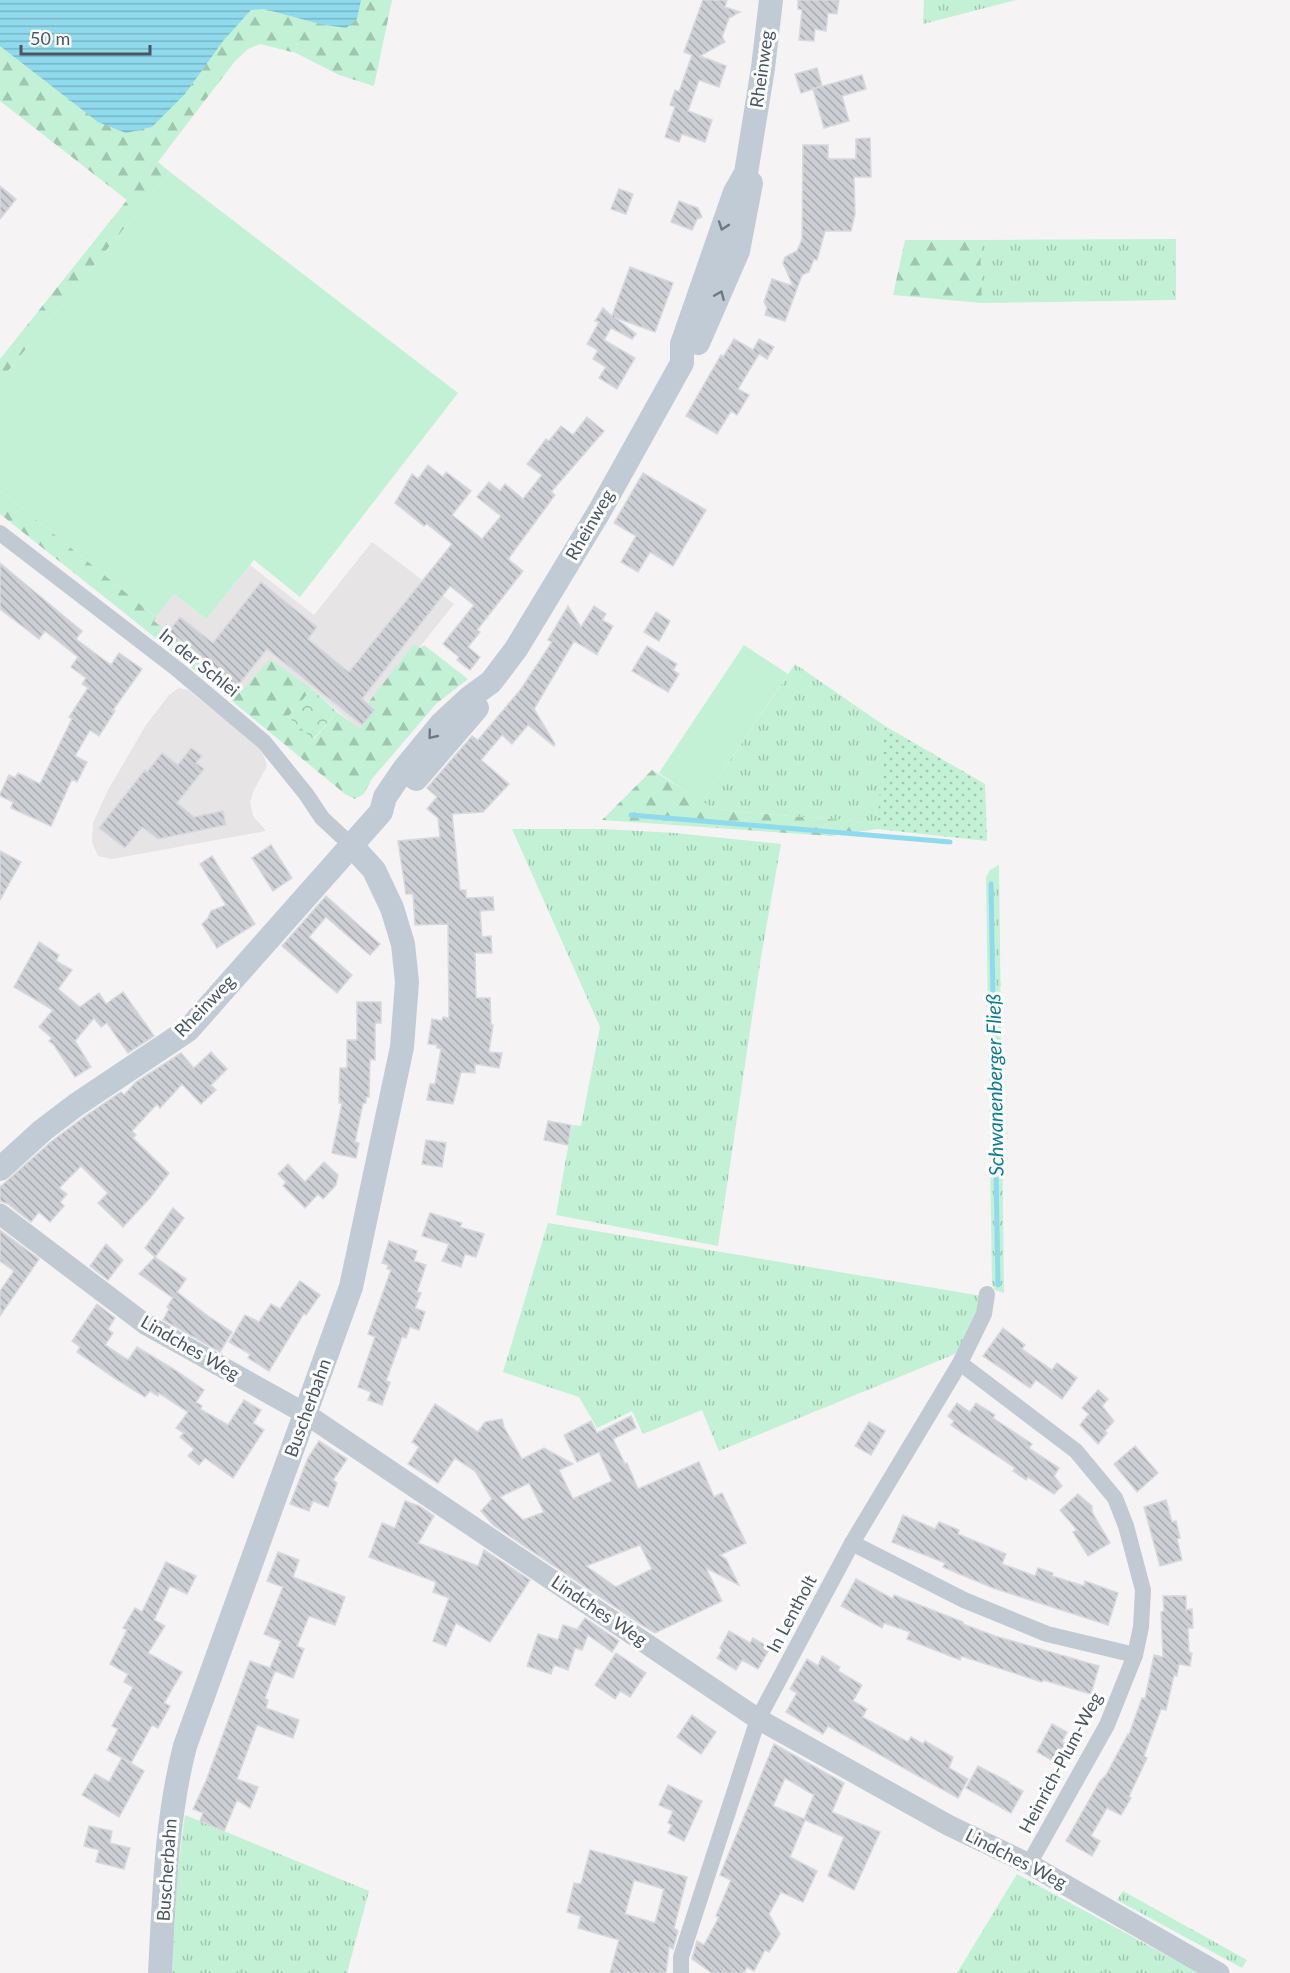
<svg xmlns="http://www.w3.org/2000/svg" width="1290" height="1973" font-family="Lato,sans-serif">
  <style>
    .education { fill: #e6e4e5 }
    .grass { fill: url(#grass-tufts) }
    .forest { fill: url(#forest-firs) }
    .park { fill: url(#park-crowns) }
    .garden { fill: url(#garden-dots) }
    .pitch { fill: #c3f1d5 }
    .water { fill: url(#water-rules) }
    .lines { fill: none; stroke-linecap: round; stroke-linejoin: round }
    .stream { stroke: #90daee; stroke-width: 5 }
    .building { fill: url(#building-back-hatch); stroke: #d7d9de; stroke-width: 1.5; fill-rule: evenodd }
    .minor { stroke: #c1cad2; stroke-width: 16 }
    .tertiary { stroke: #c1cad2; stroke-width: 21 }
    .secondary { stroke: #c1cbd6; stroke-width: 24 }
    .oneway { stroke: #6e7984 }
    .labels { text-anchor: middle; stroke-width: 6; stroke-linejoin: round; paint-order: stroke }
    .street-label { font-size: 18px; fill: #4a5661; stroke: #fff }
    .water-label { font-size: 20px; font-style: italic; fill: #0c7c9b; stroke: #fff }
  </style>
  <defs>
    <pattern id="grass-tufts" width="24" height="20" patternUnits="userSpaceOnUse" patternTransform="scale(1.5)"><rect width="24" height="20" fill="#c3f1d5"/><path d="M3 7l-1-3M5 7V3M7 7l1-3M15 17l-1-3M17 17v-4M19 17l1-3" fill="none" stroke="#a0c6b0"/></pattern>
    <pattern id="forest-firs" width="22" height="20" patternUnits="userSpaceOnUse" patternTransform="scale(1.5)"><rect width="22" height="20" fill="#c3f1d5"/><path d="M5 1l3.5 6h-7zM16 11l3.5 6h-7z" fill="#a0c6b0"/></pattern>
    <pattern id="park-crowns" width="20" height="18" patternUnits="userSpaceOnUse" patternTransform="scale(1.5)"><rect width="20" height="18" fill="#c3f1d5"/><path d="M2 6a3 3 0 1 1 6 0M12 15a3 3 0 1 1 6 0" fill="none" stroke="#a0c6b0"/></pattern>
    <pattern id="garden-dots" width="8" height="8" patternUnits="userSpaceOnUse" patternTransform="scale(1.5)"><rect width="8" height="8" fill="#c3f1d5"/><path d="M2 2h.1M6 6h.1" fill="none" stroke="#a0c6b0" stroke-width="1.8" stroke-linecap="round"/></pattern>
    <pattern id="water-rules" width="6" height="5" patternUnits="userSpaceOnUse" patternTransform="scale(1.5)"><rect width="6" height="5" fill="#90daee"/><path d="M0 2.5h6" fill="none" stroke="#78b4c4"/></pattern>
    <pattern id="building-back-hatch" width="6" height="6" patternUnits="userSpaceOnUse" patternTransform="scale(1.5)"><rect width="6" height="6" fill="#cdcfd5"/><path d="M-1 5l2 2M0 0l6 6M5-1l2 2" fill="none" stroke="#a8abb0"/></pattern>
  </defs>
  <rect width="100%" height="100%" fill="#f5f3f3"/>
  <!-- education -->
  <g class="education">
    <polygon points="372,542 454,604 419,648 368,702 376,709 360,730 312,689 242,692 153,621 174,594 206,619 250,565 314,615"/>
    <polygon points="179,688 188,690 254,742 264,756 267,766 254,790 250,802 253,816 266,831 112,859 98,856 92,842 93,823 108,790 146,725 169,695"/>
  </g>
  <!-- grass -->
  <g class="grass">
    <polygon points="924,0 1016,0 923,24"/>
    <polygon points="1176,239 1176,300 982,303 980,240"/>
    <polygon points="795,664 885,726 880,823 716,810 702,802"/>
    <polygon points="512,829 603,829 675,833 781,844 761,957 718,1246 556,1215 572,1125 581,1126 600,1027"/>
    <polygon points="999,865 1004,1293 995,1290 992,1285 986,877 990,870"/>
    <polygon points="548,1223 982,1296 986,1305 955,1354 719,1451 702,1410 643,1434 632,1411 597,1428 579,1397 503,1372"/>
    <polygon points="185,1815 369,1891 347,1973 172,1973 177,1878"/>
    <polygon points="1017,1874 1199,1973 957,1973"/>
    <polygon points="1123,1891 1247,1960 1242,1968 1117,1900"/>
  </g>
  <!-- forest -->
  <g class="forest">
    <polygon points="198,0 392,0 374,86 339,75 296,53 260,44 248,49 235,61 158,162 170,172 0,381 0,359 127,200 0,101 0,33"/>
    <polygon points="905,240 980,240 982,303 893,295"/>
    <polygon points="0,490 156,617 154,621 241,692 270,659 312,689 288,717 314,739 337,712 360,729 376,709 368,703 414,644 420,648 424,645 468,679 436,704 371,780 364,794 355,799 345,794 137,623 0,514"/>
    <polygon points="652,770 716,810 880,823 877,829 831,836 602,820"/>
  </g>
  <!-- park -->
  <polygon class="park" points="312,689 337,712 313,739 288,717"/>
  <!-- garden -->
  <polygon class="garden" points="885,726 985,784 987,841 877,829"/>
  <!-- pitch -->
  <g class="pitch">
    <polygon points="170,172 458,393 300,597 254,560 206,619 174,594 156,617 0,490 0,381"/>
    <polygon points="744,645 788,674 702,802 659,773"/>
  </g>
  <!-- water -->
  <polygon class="water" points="0,0 361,0 357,19 346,28 320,24 264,9 251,10 223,41 185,94 152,127 126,133 98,122 0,46"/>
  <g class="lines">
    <!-- stream -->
    <g class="stream">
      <polyline points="631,815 950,842"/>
      <polyline points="991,884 998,1285"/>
    </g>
  </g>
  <!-- building -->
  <g class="building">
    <polygon points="703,0 727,0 725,7 740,12 729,18 722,37 725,42 700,56 726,66 719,87 699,80 688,111 712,120 705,142 682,134 679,142 665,137 675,107 670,105 675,90 679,92 692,55 684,52"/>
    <polygon points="798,0 839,0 837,14 828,13 826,31 815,29 814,41 799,40 802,10 798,9"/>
    <polygon points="817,68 822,86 801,93 795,74"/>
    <polygon points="862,75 866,89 842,96 849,121 824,128 813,89"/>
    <polygon points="870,138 871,177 854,177 855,214 851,231 825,231 817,260 814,259 809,272 802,275 785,321 765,315 767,308 764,302 772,279 793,286 783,263 785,257 797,251 802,239 803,145 828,145 828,159 856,159 856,139"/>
    <polygon points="0,186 16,199 0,219"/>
    <polygon points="619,189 633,194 626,214 611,209"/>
    <polygon points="679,201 698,208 702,217 697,219 692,230 671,222"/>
    <polygon points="630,267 673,283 655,332 614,317 636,334 632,339 611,328 604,340 635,358 617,389 599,378 606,367 593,359 598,350 587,344 599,322 595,321 603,308 612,316"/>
    <polygon points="734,339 753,350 759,339 774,347 767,359 759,354 738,389 749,395 737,415 731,411 717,434 686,416 721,355 723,357"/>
    <polygon points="587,417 604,431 551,492 555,495 508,559 523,571 477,630 480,632 468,647 480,657 470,670 457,660 459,657 443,644 474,605 450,586 362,699 375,710 362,725 267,649 232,693 220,684 226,676 169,631 180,617 213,643 261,582 317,627 308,639 349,672 452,544 427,524 424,526 395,503 412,474 418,479 428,465 443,477 446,472 471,491 452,515 482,539 501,516 477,497 489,482 500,491 505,484 523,499 542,475 527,464 546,439 549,441 561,426 573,435"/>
    <polygon points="643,473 706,510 673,566 650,552 638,572 621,562 636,536 614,523"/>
    <polygon points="0,563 82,631 76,639 111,665 119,653 142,669 113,710 115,711 99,736 90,730 75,756 87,762 77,782 72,779 51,826 11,808 13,802 0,796 0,794 9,775 15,778 18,773 40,784 72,719 69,717 88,688 82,684 86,678 71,667 78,657 45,631 39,639 0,609"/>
    <polygon points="568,606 581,627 594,606 606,614 602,620 613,626 597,654 598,655 574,641 534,709 555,744 554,746 528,725 512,744 502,735 481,760 509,784 483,812 452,814 460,890 466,890 466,898 493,897 494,910 480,911 482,937 491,936 492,953 475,953 476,998 490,998 491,1024 493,1025 489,1052 502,1053 499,1068 475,1064 475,1073 461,1072 453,1104 427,1100 430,1084 435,1084 441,1049 437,1048 437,1045 428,1044 432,1019 442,1021 443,1017 449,1018 448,924 415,925 413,894 406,894 398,841 440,837 438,818 427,809 437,797 427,788 472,736 478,740 521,689 552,642 548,640"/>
    <polygon points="656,612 670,621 659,641 644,632"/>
    <polygon points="647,646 677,664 673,670 679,674 668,692 632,671"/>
    <polygon points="191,748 202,756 196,763 204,769 177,803 194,817 223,811 226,825 158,839 142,827 125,848 99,828 145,770 147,772 162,753 178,765"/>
    <polygon points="271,845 292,878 273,891 252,858"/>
    <polygon points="0,851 21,862 0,900"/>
    <polygon points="212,856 255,924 217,948 202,924 208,918 211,911 226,905 200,864"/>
    <polygon points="326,896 380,944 370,955 326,917 309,937 352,975 337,993 282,946"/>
    <polygon points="39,942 59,955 56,961 72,970 58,989 80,1007 99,993 106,1004 123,992 154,1036 128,1053 107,1023 101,1027 94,1018 75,1041 91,1067 75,1077 54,1045 49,1041 52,1038 39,1027 53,1010 14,987"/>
    <polygon points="357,1002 381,1002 381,1023 375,1023 375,1060 370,1059 369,1097 366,1097 366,1103 363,1103 355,1142 359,1143 356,1158 332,1153 342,1103 339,1103 340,1068 347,1068 347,1040 357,1040"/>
    <polygon points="211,1052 227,1069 211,1085 216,1090 201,1104 182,1084 160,1108 157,1104 132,1131 136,1135 133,1138 169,1173 150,1198 123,1227 98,1203 108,1193 81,1166 59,1188 67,1194 60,1202 64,1206 50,1222 39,1212 31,1222 8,1204 0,1201 0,1187 52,1141 84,1117 121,1092 124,1095 136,1082 181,1053 194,1068"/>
    <polygon points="548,1121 571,1125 568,1145 544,1140"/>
    <polygon points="426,1140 446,1143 442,1167 422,1164"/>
    <polygon points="324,1162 338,1175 336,1185 323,1199 318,1194 305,1208 283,1186 286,1182 278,1174 288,1164 305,1182"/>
    <polygon points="173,1208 184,1218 155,1257 186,1279 177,1292 208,1316 232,1332 220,1352 163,1320 169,1309 167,1307 173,1298 139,1274 155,1257 145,1248"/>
    <polygon points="430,1213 462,1223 460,1227 484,1234 476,1257 465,1254 461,1267 442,1261 449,1244 422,1236"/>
    <polygon points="0,1230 39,1259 0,1316 0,1291 14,1271 0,1261"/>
    <polygon points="389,1241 417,1251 414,1261 426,1265 417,1292 421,1293 415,1308 425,1312 419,1330 410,1327 406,1338 402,1337 386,1381 390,1382 382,1405 368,1400 371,1392 358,1387 375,1337 368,1334 391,1270 387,1269 388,1265 382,1263"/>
    <polygon points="106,1244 123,1260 108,1280 90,1266"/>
    <polygon points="300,1281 320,1295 306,1315 304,1313 269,1371 248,1358 250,1354 229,1342 245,1315 259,1322 271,1304 280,1309"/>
    <polygon points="97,1304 115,1318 108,1329 113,1333 105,1345 128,1360 137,1347 175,1370 204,1390 196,1402 202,1406 200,1409 228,1425 244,1400 261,1410 253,1423 264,1430 233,1478 205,1458 199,1465 188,1456 194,1449 180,1437 184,1433 176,1428 188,1412 159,1393 158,1396 150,1391 145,1397 116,1379 77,1352 80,1347 72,1341"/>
    <polygon points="1003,1328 1025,1345 1022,1349 1052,1370 1057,1363 1077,1378 1062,1399 1036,1380 1030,1388 983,1356"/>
    <polygon points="1098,1390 1108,1399 1102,1406 1114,1421 1105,1431 1107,1433 1098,1444 1080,1425 1089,1414 1082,1408"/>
    <polygon points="957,1403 970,1412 976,1403 995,1415 993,1418 1032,1444 1029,1448 1059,1468 1054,1476 1062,1486 1054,1494 1028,1477 1026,1480 1013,1471 1015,1468 951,1425 954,1421 948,1416"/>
    <path d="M435,1404l43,28 7,-10 17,-3 2,8 18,32 22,-11 29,16 -14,6 14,29 39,-18 -13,-29 -22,10 -13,-27 27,-14 6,12 34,-17 5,12 -23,11 12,25 2,-1 11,26 61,-27 15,35 8,-4 24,50 -26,12 6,4 13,26 -33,-17 16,33 -67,32 -10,-6 -152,-102 -12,-14 11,-12 -17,-28 -20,-13 -17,25 -30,-19 11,-17 -7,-5zM529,1483l15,29 -21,8 -23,-23zM640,1545l12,24 -36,18 -30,-21z"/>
    <polygon points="869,1422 885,1431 871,1455 855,1446"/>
    <polygon points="319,1441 347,1459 333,1480 337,1483 328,1507 313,1501 309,1511 290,1504 308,1458"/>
    <polygon points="1135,1446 1158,1473 1137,1492 1114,1464"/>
    <polygon points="1078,1494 1092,1506 1092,1512 1110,1543 1088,1556 1073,1532 1077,1530 1060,1510"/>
    <polygon points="1166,1500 1172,1522 1176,1521 1178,1529 1180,1538 1177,1539 1182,1560 1160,1566 1144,1507"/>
    <polygon points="405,1501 419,1506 434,1516 418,1543 478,1566 484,1550 530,1580 490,1642 456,1623 446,1646 433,1641 449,1598 433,1592 436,1582 369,1557 382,1523 395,1528"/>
    <polygon points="903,1515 935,1529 939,1522 959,1530 958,1534 1006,1554 1002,1564 1019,1570 1035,1576 1038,1568 1053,1573 1052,1576 1084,1586 1085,1581 1118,1593 1108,1625 993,1588 943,1567 945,1563 892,1542"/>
    <polygon points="278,1552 299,1560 293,1577 345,1597 335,1625 309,1616 297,1646 304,1649 293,1678 275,1671 265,1698 268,1700 266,1708 299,1720 293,1738 257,1725 237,1779 258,1787 250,1808 237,1800 224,1831 200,1821 203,1813 193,1809 206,1781 250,1661 270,1668 281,1641 264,1634 283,1587 267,1581"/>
    <polygon points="166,1562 196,1576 187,1594 170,1586 154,1620 165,1626 148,1653 182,1672 164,1703 170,1706 158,1728 152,1725 131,1763 107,1750 118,1729 112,1726 133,1687 124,1682 128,1674 110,1664 127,1630 123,1628 135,1608 142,1612"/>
    <polygon points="856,1579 893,1599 894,1595 963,1622 963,1624 995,1636 1099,1666 1091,1694 1043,1680 1042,1682 961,1656 960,1660 907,1639 910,1632 884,1623 882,1628 841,1606"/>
    <polygon points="1163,1596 1186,1596 1186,1610 1192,1609 1193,1628 1188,1628 1189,1653 1192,1653 1190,1666 1179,1664 1177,1676 1174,1675 1166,1710 1161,1709 1144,1756 1147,1758 1129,1796 1131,1798 1121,1815 1107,1808 1091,1836 1100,1841 1092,1856 1066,1841 1100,1781 1106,1775 1128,1734 1129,1735 1142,1698 1145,1699 1154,1655 1163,1657 1161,1612 1164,1611"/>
    <polygon points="585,1618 619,1641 612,1652 588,1635 582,1650 575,1648 568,1670 554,1665 551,1674 527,1666 538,1634 558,1640 563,1625 582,1631 578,1628"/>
    <polygon points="729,1631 750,1643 753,1638 770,1648 758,1669 742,1660 736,1670 717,1658 722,1650 720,1648"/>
    <polygon points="616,1653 646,1673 630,1697 620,1691 615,1699 595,1685"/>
    <polygon points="822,1656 840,1667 838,1671 862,1685 853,1701 867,1709 862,1717 908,1742 911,1737 923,1744 925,1741 953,1757 949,1768 968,1779 958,1798 828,1726 823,1734 786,1712 797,1693 790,1689 807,1659 818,1666"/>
    <polygon points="692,1715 716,1732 701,1754 677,1737"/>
    <polygon points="1052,1724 1067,1732 1062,1742 1067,1745 1057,1763 1037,1752"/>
    <path d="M774,1744l70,39 -12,29 48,20 -26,58 -26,-14 16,-39 -39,-17 -15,37 27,14 -14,31 -22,-10 -12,22 11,20 -11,18 -4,-2 -11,21 -7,-4 -3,6h-32l-20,-14 5,-18 7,4 15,-28 -3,-1 15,-36 -11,-5zM785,1778l29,17 -10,24 -31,-13z"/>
    <polygon points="122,1758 144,1771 119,1817 82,1795 95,1774 109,1782"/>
    <polygon points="978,1766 1009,1782 1008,1783 1023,1791 1011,1813 966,1788"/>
    <polygon points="668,1785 702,1801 684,1841 668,1833 672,1825 668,1823 673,1811 659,1805"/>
    <polygon points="89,1826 112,1831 110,1843 130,1848 124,1869 96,1862 99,1850 84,1846"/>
    <path d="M590,1850l97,27 -13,51 4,3 -5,18 -4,-2 -3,26h-56l9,-33 -41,-12 3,-12 -14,-4 7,-29 7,1zM634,1880l30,9 -9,34 -30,-9z"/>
  </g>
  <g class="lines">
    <!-- minor -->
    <g class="minor">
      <polyline points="0,533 177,669 264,742 306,794 322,818 352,846"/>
      <polyline points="960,1363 1076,1451 1115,1498 1126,1526 1143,1590 1141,1627 1135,1655 1107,1725 1029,1864"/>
      <polyline points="852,1543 964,1600 1047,1634 1135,1655"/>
      <polyline points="681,1973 681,1957 758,1719 852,1543 960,1363 984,1314 987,1294"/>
    </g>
    <!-- tertiary -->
    <polyline class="tertiary" points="0,1214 145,1324 306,1414 758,1719 948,1825 1029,1864 1219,1973"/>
    <!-- secondary -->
    <g class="secondary">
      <polyline points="698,343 738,251 751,183"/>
      <polyline points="416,779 477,708"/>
      <polyline points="0,1169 43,1130 76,1105 188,1030 381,812 385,797 404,769 441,724 469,698 491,682 516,649 599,512 682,363 682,344 735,192 746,173 763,68 771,0"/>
      <path d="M160,1973c4,-76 6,-153 25,-227l166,-459 51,-240 5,-65 -4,-38 -11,-36 -18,-38 -22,-24"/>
    </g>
  </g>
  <!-- one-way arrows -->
  <defs><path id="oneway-chevron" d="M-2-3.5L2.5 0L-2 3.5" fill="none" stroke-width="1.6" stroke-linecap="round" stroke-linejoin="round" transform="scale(1.5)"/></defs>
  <g class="oneway">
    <use href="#oneway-chevron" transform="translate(723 226) rotate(109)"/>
    <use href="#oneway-chevron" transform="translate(720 295) rotate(-67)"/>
    <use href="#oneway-chevron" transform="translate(432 735) rotate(129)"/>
  </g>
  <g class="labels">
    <!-- street labels -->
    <g class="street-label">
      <text transform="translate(762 69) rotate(-82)" y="6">Rheinweg</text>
      <text transform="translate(590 525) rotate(-60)" y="6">Rheinweg</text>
      <text transform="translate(199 663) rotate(39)" y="6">In der Schlei</text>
      <text transform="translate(205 1006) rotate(-46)" y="6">Rheinweg</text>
      <text transform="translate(190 1348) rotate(30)" y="6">Lindches Weg</text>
      <text transform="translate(308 1408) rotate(-70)" y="6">Buscherbahn</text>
      <text transform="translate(599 1611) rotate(34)" y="6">Lindches Weg</text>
      <text transform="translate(792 1614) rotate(-62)" y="6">In Lentholt</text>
      <text transform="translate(1061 1763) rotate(-62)" y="6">Heinrich-Plum-Weg</text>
      <text transform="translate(1016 1859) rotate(27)" y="6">Lindches Weg</text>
      <text transform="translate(167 1870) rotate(-86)" y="6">Buscherbahn</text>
    </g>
    <!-- water labels -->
    <g class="water-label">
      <text transform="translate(995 1085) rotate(-91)" y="7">Schwanenberger Fließ</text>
    </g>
  </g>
  <!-- scale -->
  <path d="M21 45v9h129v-9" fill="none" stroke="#4a5661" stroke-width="3"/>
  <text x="30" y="45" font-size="18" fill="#4a5661" stroke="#ffffff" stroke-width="4.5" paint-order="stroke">50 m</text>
</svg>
